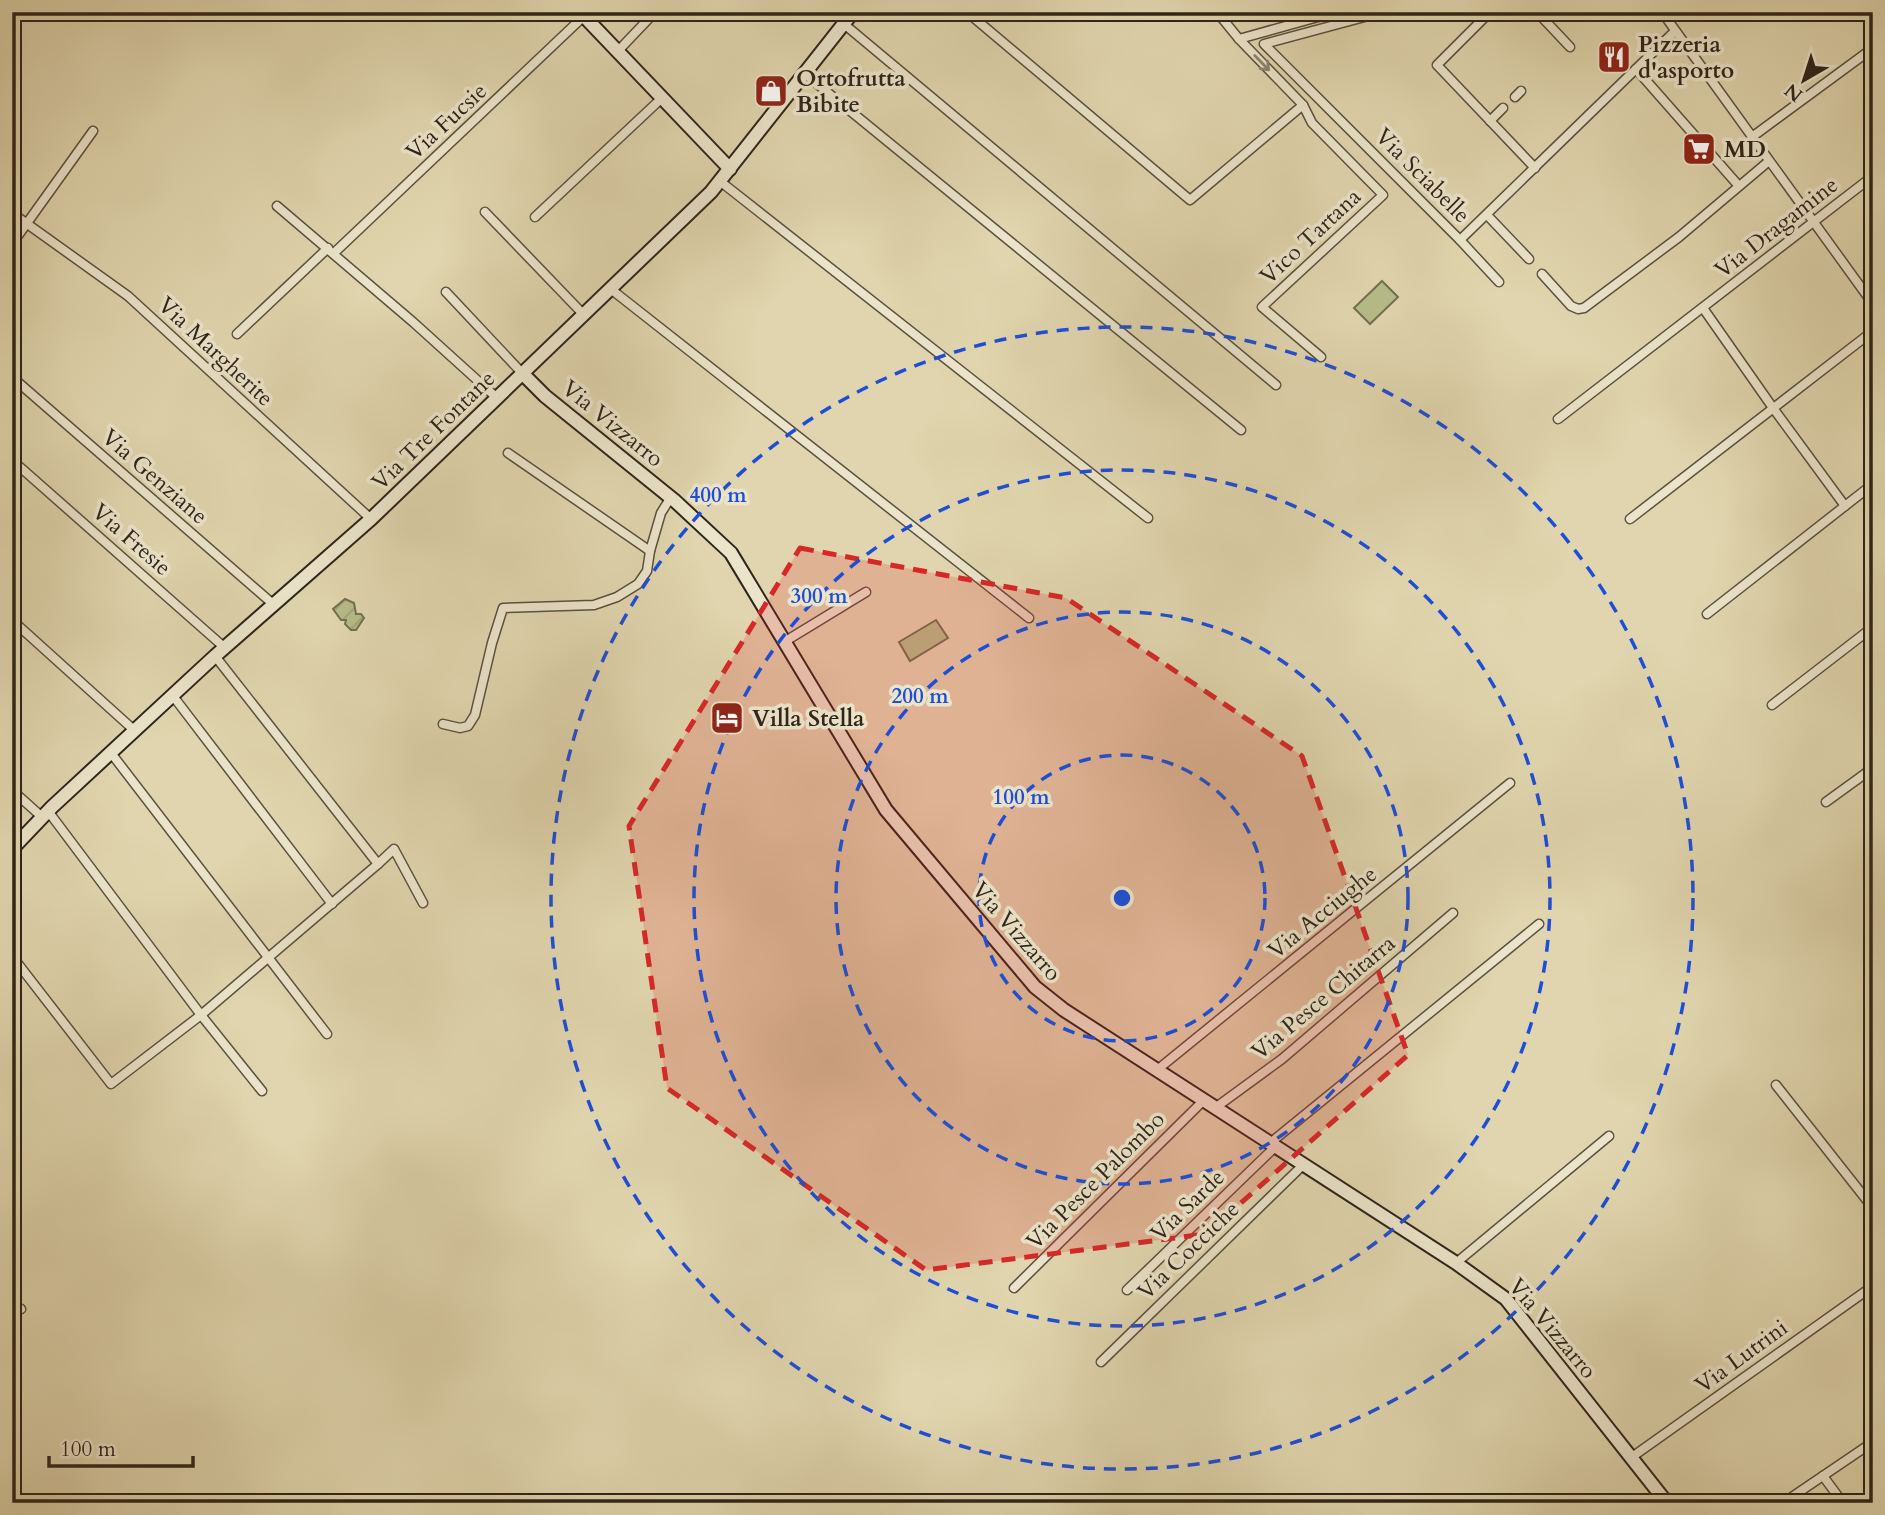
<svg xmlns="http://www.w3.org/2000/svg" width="1885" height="1515" font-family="Cardo,serif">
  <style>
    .garden { fill: url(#garden-furrows); stroke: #727052; stroke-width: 2 }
    .pitch { fill: #b6bc88; stroke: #727052; stroke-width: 2 }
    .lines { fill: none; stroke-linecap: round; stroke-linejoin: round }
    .street-casing { stroke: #5a5140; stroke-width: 11 }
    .secondary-casing { stroke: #2e251b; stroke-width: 16 }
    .street { stroke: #ebe4ca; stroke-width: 8 }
    .secondary { stroke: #ebe4ca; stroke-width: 12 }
    .oneway { stroke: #8c8472 }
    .marked { fill: #d62828; fill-opacity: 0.2; stroke: #d62828; stroke-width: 5; stroke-dasharray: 14 9; stroke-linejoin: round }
    .ring { fill: none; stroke: #1d4ed8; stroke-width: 3.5; stroke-dasharray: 12 9 }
    .labels { text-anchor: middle; stroke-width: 7; stroke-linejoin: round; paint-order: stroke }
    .poi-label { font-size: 23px; font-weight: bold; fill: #2e251b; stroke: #ebe4ca; text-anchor: start }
    .street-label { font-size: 23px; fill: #2e251b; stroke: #ebe4ca }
    .centre { fill: #1d4ed8; stroke: #ebe4ca; stroke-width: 3.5 }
    .ring-label { font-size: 21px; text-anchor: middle; font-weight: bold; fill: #1d4ed8; stroke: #ebe4ca; stroke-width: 7; stroke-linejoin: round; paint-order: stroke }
  </style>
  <defs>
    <pattern id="garden-furrows" width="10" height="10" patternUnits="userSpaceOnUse" patternTransform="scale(1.75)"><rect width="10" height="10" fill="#b6bc88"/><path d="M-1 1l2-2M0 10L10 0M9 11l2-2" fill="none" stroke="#9da175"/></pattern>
  </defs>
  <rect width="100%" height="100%" fill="#e0d5ae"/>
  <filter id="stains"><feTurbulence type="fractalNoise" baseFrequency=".00286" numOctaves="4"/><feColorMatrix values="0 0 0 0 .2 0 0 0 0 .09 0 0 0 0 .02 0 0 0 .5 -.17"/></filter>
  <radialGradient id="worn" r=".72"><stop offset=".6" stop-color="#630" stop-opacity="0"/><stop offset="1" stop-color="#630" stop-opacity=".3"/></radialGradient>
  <!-- garden -->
  <polygon class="garden" points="345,599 354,603 356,614 361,614 364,618 356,630 351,630 345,624 346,620 341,620 333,609"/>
  <!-- pitch -->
  <g class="pitch">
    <polygon points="1382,281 1398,297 1370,324 1354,308"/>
    <polygon points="936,620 948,638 910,661 899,642"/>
  </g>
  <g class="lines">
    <defs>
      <g id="street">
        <polyline points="836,12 846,21"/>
        <polyline points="967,12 1190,200 1303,105"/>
        <polyline points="1217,12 1239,39 1303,105 1312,123 1383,195 1262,307 1321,357"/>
        <polyline points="1383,12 1264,44 1460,240 1675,31"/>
        <polyline points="1490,12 1437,65 1535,168"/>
        <polyline points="1537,12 1570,47"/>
        <polyline points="1662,12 1873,304"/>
        <polyline points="844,24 1276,385"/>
        <polyline points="1239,39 1336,12"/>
        <polyline points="618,51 655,12"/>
        <polyline points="1636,69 1738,185"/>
        <polyline points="805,74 1241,430"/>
        <polyline points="1515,97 1521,91"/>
        <polyline points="1490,121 1503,108"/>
        <polyline points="1752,137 1873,48"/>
        <polyline points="721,182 1148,518"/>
        <polyline points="277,206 413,322 497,398"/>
        <polyline points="485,212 584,315"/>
        <polyline points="12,213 128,296 371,519"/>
        <polyline points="1487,215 1529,259"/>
        <polyline points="535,217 663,97"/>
        <polyline points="1460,240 1499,282"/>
        <polyline points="12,244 93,131"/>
        <polyline points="334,253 584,16"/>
        <polyline points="1542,274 1571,306 1578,309 1584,308 1679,237 1769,161"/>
        <polyline points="612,290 1029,618"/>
        <polyline points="446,292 522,373"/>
        <polyline points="1703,308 1773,408 1845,506"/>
        <polyline points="237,334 328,248"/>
        <polyline points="12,377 273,604"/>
        <polyline points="1558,419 1873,176"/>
        <polyline points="508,453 650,551"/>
        <polyline points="12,460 225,648"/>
        <polyline points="1630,519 1873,331"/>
        <polyline points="1707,614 1873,484"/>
        <polyline points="12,620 135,731"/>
        <polyline points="784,642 866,592"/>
        <polyline points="215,656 378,864 394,849 423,903"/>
        <polyline points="173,696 332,904"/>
        <polyline points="1772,705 1873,627"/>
        <polyline points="443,724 460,728 468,726 475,715 492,643 503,608 594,605 617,597 638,584 647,571 650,551 661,513 671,497"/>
        <polyline points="111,753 327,1034"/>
        <polyline points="1873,767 1866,773 1873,781"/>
        <polyline points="12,790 42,817"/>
        <polyline points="1826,802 1866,773"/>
        <polyline points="48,811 201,1015 262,1091"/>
        <polyline points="12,956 111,1084 201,1015 378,864"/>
        <polyline points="1157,1070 1510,783"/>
        <polyline points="1776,1085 1873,1208"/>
        <polyline points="1215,1108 1282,1059 1453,913"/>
        <polyline points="1269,1144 1539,924"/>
        <polyline points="1456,1263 1609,1136"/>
        <polyline points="1014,1288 1203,1101"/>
        <polyline points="1127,1290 1274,1148"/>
        <polyline points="12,1313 21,1309"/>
        <polyline points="1101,1362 1302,1166"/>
        <polyline points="1632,1457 1873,1286"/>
        <polyline points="1823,1476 1843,1503"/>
        <polyline points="1783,1503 1873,1442"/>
      </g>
      <g id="secondary">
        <polyline points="580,12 730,169"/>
        <polyline points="522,373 545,396 675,501 731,553 886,810 1035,987 1064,1010 1456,1263 1506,1299 1667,1503"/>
        <polyline points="12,849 52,807 215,656 371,519 711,192 853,12"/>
      </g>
    </defs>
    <!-- street casing -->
    <use href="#street" class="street-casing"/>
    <!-- secondary casing -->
    <use href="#secondary" class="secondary-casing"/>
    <!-- street -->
    <use href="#street" class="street"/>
    <!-- secondary -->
    <use href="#secondary" class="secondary"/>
  </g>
  <!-- one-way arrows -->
  <defs><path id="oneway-shaft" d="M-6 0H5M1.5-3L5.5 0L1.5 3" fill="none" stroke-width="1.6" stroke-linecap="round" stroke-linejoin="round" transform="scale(1.75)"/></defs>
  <use class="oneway" href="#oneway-shaft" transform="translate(1262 63) rotate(46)"/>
  <!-- marked area -->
  <path class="marked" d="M800,548l266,50 236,158 106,299 -202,179 -280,36 -259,-182 -38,-262z"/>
  <!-- distance rings -->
  <g class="ring">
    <circle cx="1122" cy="898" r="143"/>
    <circle cx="1122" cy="898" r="286"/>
    <circle cx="1122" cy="898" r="428"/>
    <circle cx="1122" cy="898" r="571"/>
  </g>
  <!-- icons -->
  <defs>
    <symbol id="restaurant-square" viewBox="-11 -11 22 22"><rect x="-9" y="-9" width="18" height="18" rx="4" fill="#8f2418" stroke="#ebe4ca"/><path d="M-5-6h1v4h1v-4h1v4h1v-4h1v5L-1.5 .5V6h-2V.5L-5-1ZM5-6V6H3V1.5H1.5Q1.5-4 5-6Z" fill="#fff"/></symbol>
    <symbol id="shop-square" viewBox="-11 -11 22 22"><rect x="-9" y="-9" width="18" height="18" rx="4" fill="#8f2418" stroke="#ebe4ca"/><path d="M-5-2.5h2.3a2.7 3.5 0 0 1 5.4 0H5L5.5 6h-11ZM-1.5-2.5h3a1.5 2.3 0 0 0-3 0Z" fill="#fff"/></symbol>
    <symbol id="supermarket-square" viewBox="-11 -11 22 22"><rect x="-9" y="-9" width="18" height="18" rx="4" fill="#8f2418" stroke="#ebe4ca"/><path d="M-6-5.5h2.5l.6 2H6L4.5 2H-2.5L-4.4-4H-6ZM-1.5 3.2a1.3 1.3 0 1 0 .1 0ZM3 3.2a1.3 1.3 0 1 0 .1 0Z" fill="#fff"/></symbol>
    <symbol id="hotel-square" viewBox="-11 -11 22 22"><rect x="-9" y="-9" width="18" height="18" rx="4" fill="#8f2418" stroke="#ebe4ca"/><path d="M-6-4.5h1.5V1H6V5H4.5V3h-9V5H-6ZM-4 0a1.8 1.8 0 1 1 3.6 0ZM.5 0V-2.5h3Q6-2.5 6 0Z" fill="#fff"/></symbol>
  </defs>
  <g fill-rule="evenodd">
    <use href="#restaurant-square" x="1595" y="38" width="38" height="38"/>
    <use href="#shop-square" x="752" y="72" width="38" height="38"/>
    <use href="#supermarket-square" x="1680" y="130" width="38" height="38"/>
    <use href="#hotel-square" x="708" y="699" width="38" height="38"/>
  </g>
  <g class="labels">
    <!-- poi labels -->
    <g class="poi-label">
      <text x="1638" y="52">Pizzeria<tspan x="1638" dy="26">d'asporto</tspan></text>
      <text x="796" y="86">Ortofrutta<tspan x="796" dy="26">Bibite</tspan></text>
      <text x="1724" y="157">MD</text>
      <text x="752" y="726">Villa Stella</text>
    </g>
    <!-- street labels -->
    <g class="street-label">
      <text transform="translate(446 121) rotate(-43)" y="8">Via Fucsie</text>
      <text transform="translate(1423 175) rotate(45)" y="8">Via Sciabelle</text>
      <text transform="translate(1776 227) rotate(-38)" y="8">Via Dragamine</text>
      <text transform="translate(1310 236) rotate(-43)" y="8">Vico Tartana</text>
      <text transform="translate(216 351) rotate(43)" y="8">Via Margherite</text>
      <text transform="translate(613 423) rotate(39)" y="8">Via Vizzarro</text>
      <text transform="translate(433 430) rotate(-44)" y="8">Via Tre Fontane</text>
      <text transform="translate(155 476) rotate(41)" y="8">Via Genziane</text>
      <text transform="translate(132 539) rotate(41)" y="8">Via Fresie</text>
      <text transform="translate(1322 912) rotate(-39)" y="8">Via Acciughe</text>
      <text transform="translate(1017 931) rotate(49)" y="8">Via Vizzarro</text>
      <text transform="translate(1323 997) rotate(-40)" y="8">Via Pesce Chitarra</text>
      <text transform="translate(1095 1180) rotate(-45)" y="8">Via Pesce Palombo</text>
      <text transform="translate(1187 1205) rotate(-44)" y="8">Via Sarde</text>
      <text transform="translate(1188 1250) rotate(-44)" y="8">Via Cocciche</text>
      <text transform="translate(1553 1328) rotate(50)" y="8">Via Vizzarro</text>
      <text transform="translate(1741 1356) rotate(-36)" y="8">Via Lutrini</text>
    </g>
  </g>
  <circle cx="1122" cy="898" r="10" class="centre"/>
  <g class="ring-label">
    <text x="718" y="502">400 m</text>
    <text x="819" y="603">300 m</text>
    <text x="920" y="703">200 m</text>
    <text x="1021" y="804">100 m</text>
  </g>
  <!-- margin -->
  <rect width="1885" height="1515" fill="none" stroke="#e0d5ae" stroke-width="42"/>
  <rect x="14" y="14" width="1857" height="1487" fill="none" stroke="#2e251b" stroke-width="3.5"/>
  <rect x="21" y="21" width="1843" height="1473" fill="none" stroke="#2e251b" stroke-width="2"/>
  <!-- north arrow -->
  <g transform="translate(1804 80) rotate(219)" stroke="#ebe4ca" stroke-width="5" paint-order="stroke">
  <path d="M0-5L12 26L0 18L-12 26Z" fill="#2e251b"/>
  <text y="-10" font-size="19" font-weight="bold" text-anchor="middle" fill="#2e251b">N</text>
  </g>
  <!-- scale -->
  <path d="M49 1456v10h144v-10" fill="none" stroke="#2e251b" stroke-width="3.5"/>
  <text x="60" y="1456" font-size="21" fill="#2e251b" stroke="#ebe4ca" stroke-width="5" paint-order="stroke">100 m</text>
  <rect width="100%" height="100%" filter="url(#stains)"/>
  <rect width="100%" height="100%" fill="url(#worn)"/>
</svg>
